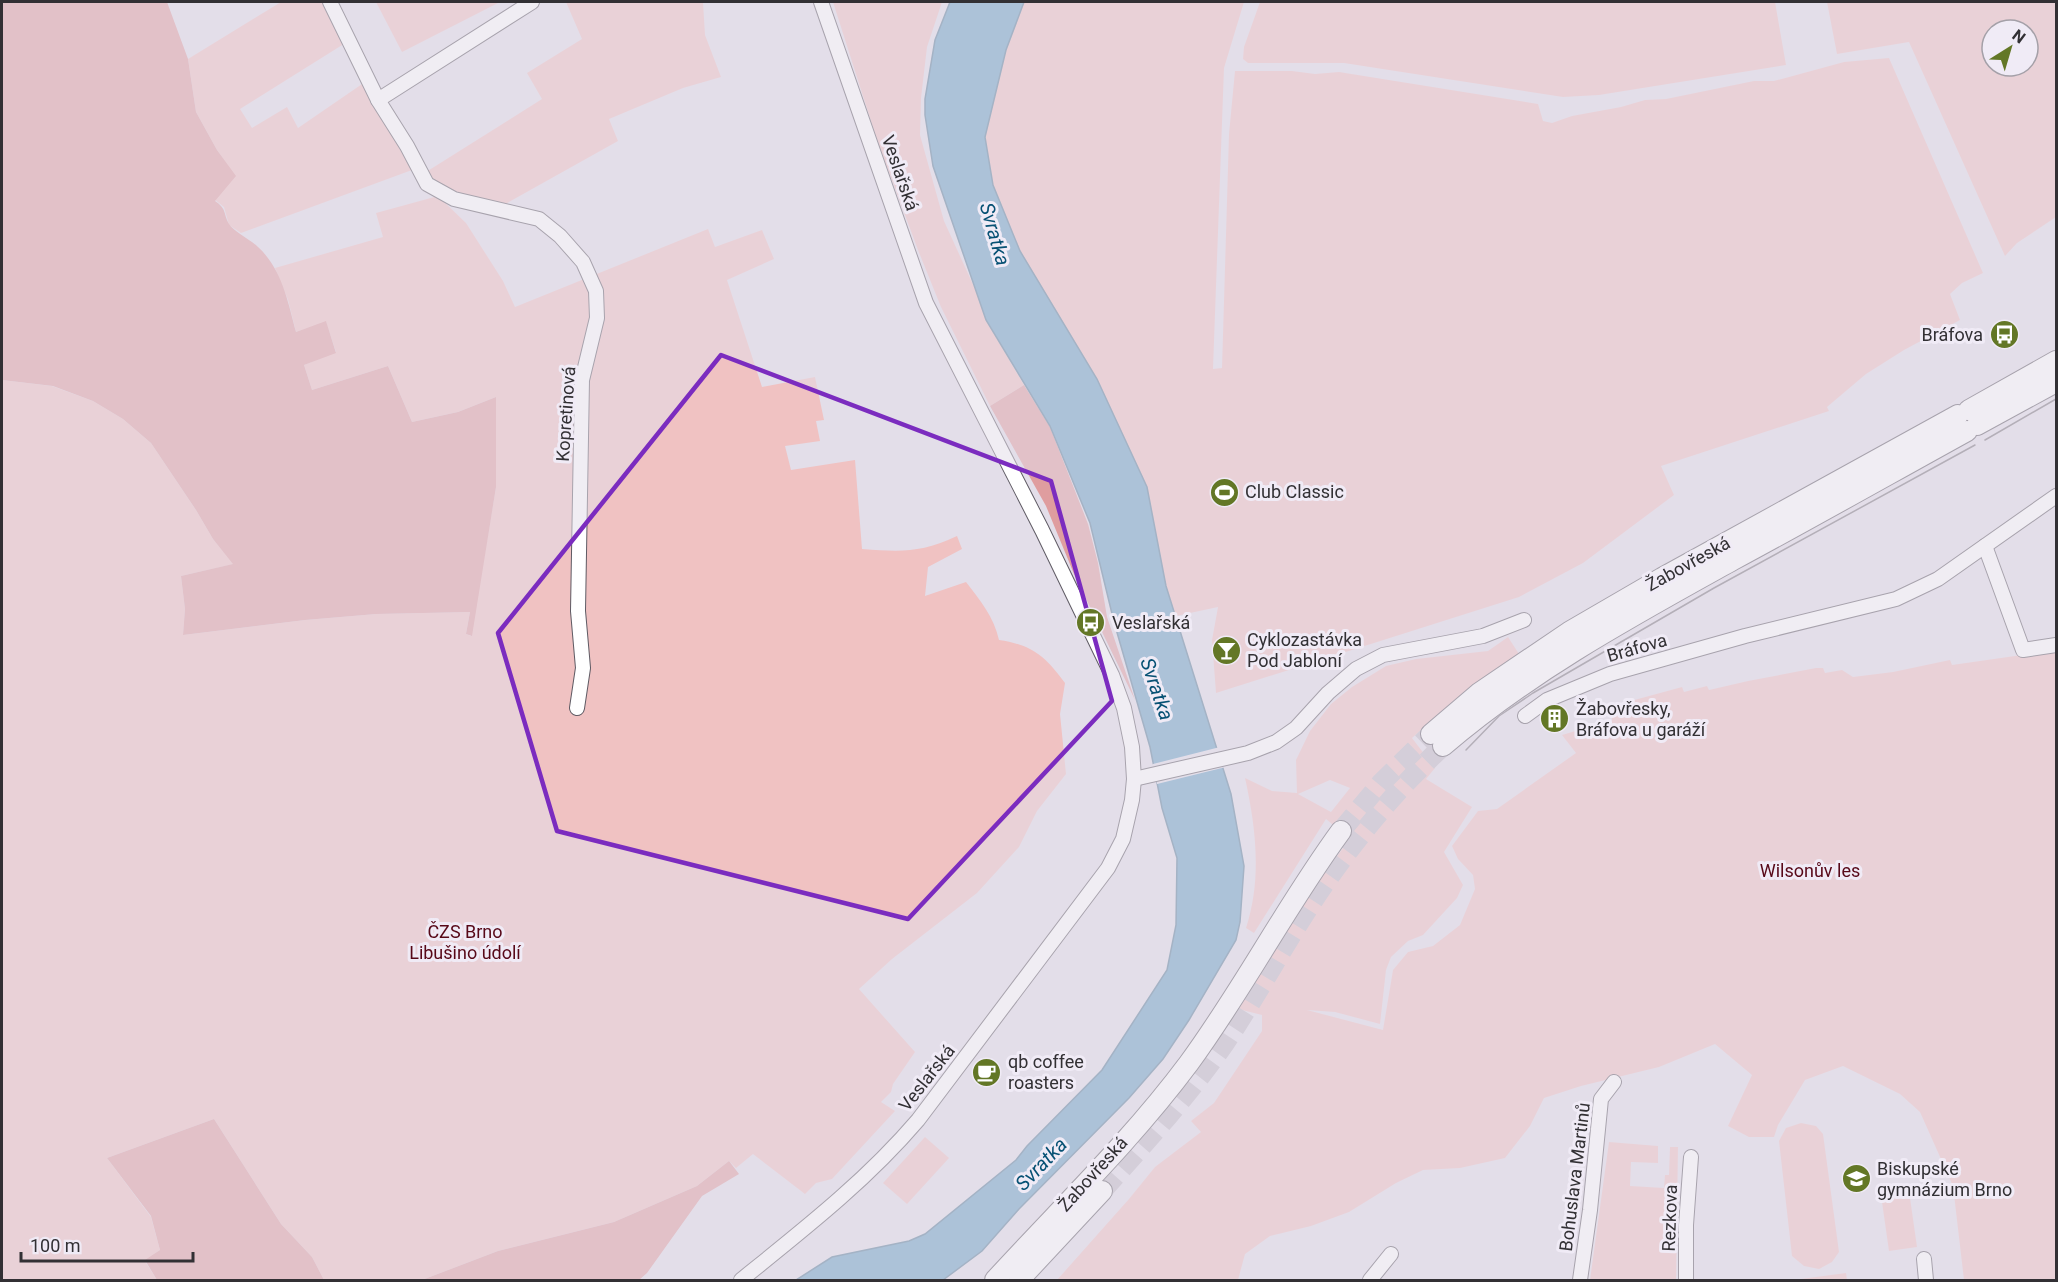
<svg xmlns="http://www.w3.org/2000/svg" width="2058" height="1282" font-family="Roboto,sans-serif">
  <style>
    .green { fill: #f0c2c2; fill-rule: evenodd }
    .forest { fill: #df9d9f }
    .water { fill: #68a0c4; stroke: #587e99; stroke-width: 1.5 }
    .pier { fill: #e3dee9 }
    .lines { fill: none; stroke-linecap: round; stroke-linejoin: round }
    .highway-tunnel { stroke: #c0bbc5; stroke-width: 20; stroke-dasharray: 20 10; stroke-linecap: butt }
    .minor-casing { stroke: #5f5b64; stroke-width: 16 }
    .highway-casing { stroke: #5f5b64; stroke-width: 22 }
    .minor { stroke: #fff; stroke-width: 14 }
    .highway { stroke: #fff; stroke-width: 20 }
    .tram { stroke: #7a767d; stroke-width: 1.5 }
    .marked { fill: none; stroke: #7b2cbf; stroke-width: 4.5; stroke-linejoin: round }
    .labels { text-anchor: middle; stroke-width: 6; stroke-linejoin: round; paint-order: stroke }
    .street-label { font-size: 18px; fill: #323034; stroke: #f0ebf6 }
    .poi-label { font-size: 18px; fill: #323034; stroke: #f0ebf6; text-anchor: start }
    .park-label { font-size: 18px; fill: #570818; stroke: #f0ebf6 }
    .water-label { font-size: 20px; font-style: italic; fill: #075174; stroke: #f0ebf6 }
  </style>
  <rect width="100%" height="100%" fill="#e3dee9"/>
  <!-- green -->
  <g class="green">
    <polygon points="281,2 327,2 347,42 240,109 252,128 287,107 298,128 365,82 406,149 412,170 241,233 229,225 224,207 215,200 235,176 217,150 196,112 188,59"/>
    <polygon points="376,2 500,2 402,52"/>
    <polygon points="566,2 703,2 705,35 721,77 683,88 609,119 618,141 500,207 462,199 434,184 426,172 542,99 527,73 582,39"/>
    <polygon points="833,2 942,2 927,47 921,98 920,135 944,221 976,291 986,320 1024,385 990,406 941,307 918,250 877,140"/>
    <polygon points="1024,2 1244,2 1224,68 1213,369 1222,368 1229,134 1235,71 1292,71 1315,74 1339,72 1538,104 1543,121 1552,123 1572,116 1621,107 1645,100 1666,99 1754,81 1774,81 1844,62 1889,58 1983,273 1962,283 1950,294 1960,320 1904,350 1866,374 1827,407 1829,411 1661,466 1674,495 1583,563 1519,597 1216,693 1212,640 1218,607 1176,616 1166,586 1147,487 1097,379 1020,251 993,185 985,137 1006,50"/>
    <polygon points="1260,2 1775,2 1786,65 1599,95 1563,97 1344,63 1248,63 1243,59 1244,47"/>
    <path d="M1827,2h229v215l-39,26 -12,13 -96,-214 -72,12zM1992,30h36v36h-36z"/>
    <path d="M438,196l28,27 37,58 12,26 193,-78 7,18 47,-17 12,29 -47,21 35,107 53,-10 9,43 -8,1 4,20 -35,5 6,24 64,-10 7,89c40,3 58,4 95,-13l5,13 -34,18 -3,29 41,-14c14,18 28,35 33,58 33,5 46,16 66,43l-5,31 6,60 -29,37 -18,36 -42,46 -85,66 -33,30 56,63 -22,32 -2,8 -10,10 14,9 -63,68 -16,4 -11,11 -52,-40 -17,14 -7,-7 -32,25 -83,36 -116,29 -76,29h-98l-12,-23 -31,-33 -67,-105 -107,39 44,59 9,33 -15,11 12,19h-155v-900l50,6 41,15 30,18 28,24 45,67 17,29 21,25 -53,12 4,33 -2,26 122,-15 71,-6 94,-2 -4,22 5,2 25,-149v-90l-38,15 -46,10 -24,-56 -76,24 -8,-25 32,-13 -10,-30 -30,10 -8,-32 -13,-32 108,-31 -7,-24z"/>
    <path d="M1508,637l11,17 -82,62 -25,22 23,30 -9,11 46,28 -28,45 19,33 -6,13 -34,37 -15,6 -17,16 -5,13 -6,54 -45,-12 -28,-2 76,20 10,-60 15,-18 25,-6 27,-21 15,-36 -2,-14 -15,-16 -6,-13 26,-35 19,-2 79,-56 -14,-18 50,-15 -1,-9 17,-4 -1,-5 55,-15 2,5 23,-6 2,4 39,-9 68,-13h7l2,5 17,-3 11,7 40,-5 57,-12 2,5 104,-15v630h-92l-11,-94 -33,-74 -20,-18 -57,-28 -38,14 -27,45 -4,12h-25l-21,-11 24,-51 -37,-31 -56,23 -78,19 -37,12 -14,28 -25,32 -45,10 -37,2 -27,13 -47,29 -38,14 -41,10 -25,18 -7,26h-181l72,-81 26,-32 46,-35 -10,-11 23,-18 48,-72v-16l-24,-6 68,-112 44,-58 -24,-20 -72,114 -8,-5c16,-49 10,-100 -1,-150l27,13 25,2 -1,-33 14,-29 21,-27 21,-17 34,-21 30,-7 72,-8zM1330,780l20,8 -19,24 -33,-18z"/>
    <polygon points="1801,1123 1816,1126 1823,1134 1839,1252 1832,1262 1819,1269 1804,1266 1792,1256 1779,1141 1786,1128"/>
    <polygon points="925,1137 949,1158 907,1204 883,1183"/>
    <polygon points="1609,1142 1658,1146 1658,1163 1631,1162 1630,1186 1664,1188 1665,1175 1669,1175 1670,1147 1678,1147 1676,1280 1590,1280"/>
    <polygon points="1909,1191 1917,1247 1889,1251 1881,1195"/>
    <polygon points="1846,1273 1847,1280 1801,1280 1801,1279"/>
  </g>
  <!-- forest -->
  <g class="forest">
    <path d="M2,2h165l21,57 8,53 21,38 19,26 -21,25c12,8 8,12 14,23 4,7 22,16 29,23 24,22 30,55 38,85l30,-11 10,32 -32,12 8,25 76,-24 24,56 46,-10 38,-15v90l-24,149 -6,-2 4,-22 -94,2 -71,6 -122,15 2,-26 -4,-33 52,-12 -20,-25 -17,-29 -45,-67 -28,-24 -30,-18 -40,-15 -51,-6z"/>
    <polygon points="1024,385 1050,427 1088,524 1098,563 1107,617 1135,700 1074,574 1046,506 990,406"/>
    <polygon points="214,1119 281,1224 312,1257 324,1280 157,1280 145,1260 160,1250 151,1216 107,1158"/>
    <polygon points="729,1161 739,1174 702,1196 647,1273 639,1280 422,1280 498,1251 614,1222 697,1186"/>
  </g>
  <!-- water -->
  <polygon class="water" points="950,2 1024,2 1006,50 985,137 993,185 1020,251 1097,379 1147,487 1166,586 1231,794 1244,866 1240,922 1236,940 1189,1020 1163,1059 1129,1098 1019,1209 982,1251 943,1280 796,1280 832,1257 909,1241 925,1234 1016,1160 1027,1146 1102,1070 1167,970 1176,925 1177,858 1162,808 1150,747 1114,622 1090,523 1050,426 986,320 933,166 925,115 925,99 935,40"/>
  <!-- pier -->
  <polygon class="pier" points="1220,747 1226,767 1157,784 1157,782 1154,783 1150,766 1153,764"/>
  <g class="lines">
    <!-- highway-tunnel -->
    <g class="highway-tunnel">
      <polyline points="1341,831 1381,783 1431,734"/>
      <path d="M1102,1191c43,-48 86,-95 123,-148 33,-49 61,-102 94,-151 36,-53 77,-102 124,-146"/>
    </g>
    <defs>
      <g id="minor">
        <polyline points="330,2 378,100 407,146 427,184 454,199 539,219 560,236 583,262 596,291 597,318 582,380 578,611 583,668 577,708"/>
        <polyline points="378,100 532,2"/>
        <polyline points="1985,546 2023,650 2056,645"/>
        <polyline points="1525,716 1547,700 1610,674 1745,636 1896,599 1938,579 2056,496"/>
        <polyline points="1134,779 1248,753 1276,742 1296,728 1328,693 1356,669 1383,655 1483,636 1524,620"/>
        <polyline points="1924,1259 1926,1280"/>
        <path d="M741,1280c62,-50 125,-99 177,-160l190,-252 15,-29 9,-39 2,-21 -2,-32 -8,-39 -12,-33 -70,-145 -116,-227 -105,-301"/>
        <polyline points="1370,1280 1391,1254"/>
        <polyline points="1580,1280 1590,1210 1601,1099 1614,1082"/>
        <polyline points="1686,1280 1686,1225 1691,1157"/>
      </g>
      <g id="highway">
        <polyline points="1969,410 2056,361"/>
        <polyline points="1977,425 2056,382"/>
        <polyline points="1431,734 1479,693 1569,632 1662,578 1958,415"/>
        <path d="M1443,746c87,-75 189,-130 290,-186 78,-42 156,-86 234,-129"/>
        <path d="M995,1280c65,-71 136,-139 194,-217 55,-75 97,-157 152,-232"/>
        <polyline points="1019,1280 1102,1191"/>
      </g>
    </defs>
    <!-- minor casing -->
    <use href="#minor" class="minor-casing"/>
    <!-- highway casing -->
    <use href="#highway" class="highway-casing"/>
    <!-- minor -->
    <use href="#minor" class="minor"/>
    <!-- highway -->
    <use href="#highway" class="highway"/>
    <!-- tram -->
    <g class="tram">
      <polyline points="1985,440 2056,399"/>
      <polyline points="1466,750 1499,716 1533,693 1714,588 1975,445"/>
    </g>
  </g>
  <!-- marked area -->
  <path d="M0 0H2058V1282H0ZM721,355l330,126 61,220 -204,218 -351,-88 -59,-198z" fill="#e3dee9" fill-opacity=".55" fill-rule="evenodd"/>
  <path class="marked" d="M721,355l330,126 61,220 -204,218 -351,-88 -59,-198z"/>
  <!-- icons -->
  <defs>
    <symbol id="bus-disc" viewBox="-11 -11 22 22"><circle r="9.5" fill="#637726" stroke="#f0ebf6"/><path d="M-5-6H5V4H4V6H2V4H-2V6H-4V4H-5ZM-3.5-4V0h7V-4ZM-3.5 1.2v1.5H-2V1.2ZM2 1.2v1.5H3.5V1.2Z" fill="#fff"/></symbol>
    <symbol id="stadium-disc" viewBox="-11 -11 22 22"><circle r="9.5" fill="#637726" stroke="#f0ebf6"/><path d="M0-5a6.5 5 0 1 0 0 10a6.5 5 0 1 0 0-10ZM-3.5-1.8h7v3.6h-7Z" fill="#fff"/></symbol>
    <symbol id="bar-disc" viewBox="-11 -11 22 22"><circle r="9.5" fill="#637726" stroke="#f0ebf6"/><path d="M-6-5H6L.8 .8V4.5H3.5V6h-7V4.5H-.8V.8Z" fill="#fff"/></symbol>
    <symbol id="building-disc" viewBox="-11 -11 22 22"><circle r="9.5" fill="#637726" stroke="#f0ebf6"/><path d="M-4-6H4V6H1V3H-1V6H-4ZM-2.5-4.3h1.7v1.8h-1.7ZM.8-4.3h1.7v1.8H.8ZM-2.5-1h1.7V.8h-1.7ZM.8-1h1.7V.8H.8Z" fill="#fff"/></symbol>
    <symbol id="cafe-disc" viewBox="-11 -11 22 22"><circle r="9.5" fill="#637726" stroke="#f0ebf6"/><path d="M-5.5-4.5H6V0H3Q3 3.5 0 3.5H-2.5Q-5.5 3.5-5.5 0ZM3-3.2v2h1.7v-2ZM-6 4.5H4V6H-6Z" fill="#fff"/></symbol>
    <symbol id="school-disc" viewBox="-11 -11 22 22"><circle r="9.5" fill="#637726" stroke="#f0ebf6"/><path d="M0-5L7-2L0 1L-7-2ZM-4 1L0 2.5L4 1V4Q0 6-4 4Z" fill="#fff"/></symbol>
  </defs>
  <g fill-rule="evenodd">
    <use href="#bus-disc" x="1988" y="318" width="33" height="33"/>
    <use href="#stadium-disc" x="1208" y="476" width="33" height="33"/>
    <use href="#bus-disc" x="1074" y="606" width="33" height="33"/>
    <use href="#bar-disc" x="1210" y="634" width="33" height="33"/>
    <use href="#building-disc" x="1538" y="702" width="33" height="33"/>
    <use href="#cafe-disc" x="970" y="1056" width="33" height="33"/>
    <use href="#school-disc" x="1840" y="1162" width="33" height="33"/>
  </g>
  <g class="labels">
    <!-- street labels -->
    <g class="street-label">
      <text transform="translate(900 173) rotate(71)" y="6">Veslařská</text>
      <text transform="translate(566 414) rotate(-86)" y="6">Kopretinová</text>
      <text transform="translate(1688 564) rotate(-29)" y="6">Žabovřeská</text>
      <text transform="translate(1637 648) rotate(-16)" y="6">Bráfova</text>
      <text transform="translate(927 1078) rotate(-52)" y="6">Veslařská</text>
      <text transform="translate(1093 1174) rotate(-48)" y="6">Žabovřeská</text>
      <text transform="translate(1575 1177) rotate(-83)" y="6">Bohuslava Martinů</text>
      <text transform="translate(1670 1218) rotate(-88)" y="6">Rezkova</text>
    </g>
    <!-- poi labels -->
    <g class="poi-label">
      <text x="1983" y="341" text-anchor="end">Bráfova</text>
      <text x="1245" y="498">Club Classic</text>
      <text x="1112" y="629">Veslařská</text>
      <text x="1247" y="646">Cyklozastávka<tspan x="1247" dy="21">Pod Jabloní</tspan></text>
      <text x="1576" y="715">Žabovřesky,<tspan x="1576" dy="21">Bráfova u garáží</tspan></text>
      <text x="1008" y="1068">qb coffee<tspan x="1008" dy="21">roasters</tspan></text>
      <text x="1877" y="1175">Biskupské<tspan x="1877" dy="21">gymnázium Brno</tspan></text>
    </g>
    <!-- park labels -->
    <g class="park-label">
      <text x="1810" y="877">Wilsonův les</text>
      <text x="465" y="938">ČZS Brno<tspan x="465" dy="21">Libušino údolí</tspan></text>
    </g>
    <!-- water labels -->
    <g class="water-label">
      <text transform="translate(995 234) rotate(74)" y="7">Svratka</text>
      <text transform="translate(1157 689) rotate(71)" y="7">Svratka</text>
      <text transform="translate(1041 1164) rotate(-46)" y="7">Svratka</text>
    </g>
  </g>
  <!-- border -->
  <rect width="2058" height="1282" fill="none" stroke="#323034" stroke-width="6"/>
  <!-- north arrow -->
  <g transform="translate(2010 48) rotate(37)"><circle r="28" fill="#f0ebf6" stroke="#a4a0a8" stroke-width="1.5"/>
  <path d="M0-4.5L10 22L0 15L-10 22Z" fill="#637726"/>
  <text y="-9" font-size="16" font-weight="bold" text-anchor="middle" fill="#323034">N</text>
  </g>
  <!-- scale -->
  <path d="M21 1252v9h172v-9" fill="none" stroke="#323034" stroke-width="3"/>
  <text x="30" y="1252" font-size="18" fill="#323034" stroke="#f0ebf6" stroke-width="4.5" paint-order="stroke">100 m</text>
</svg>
